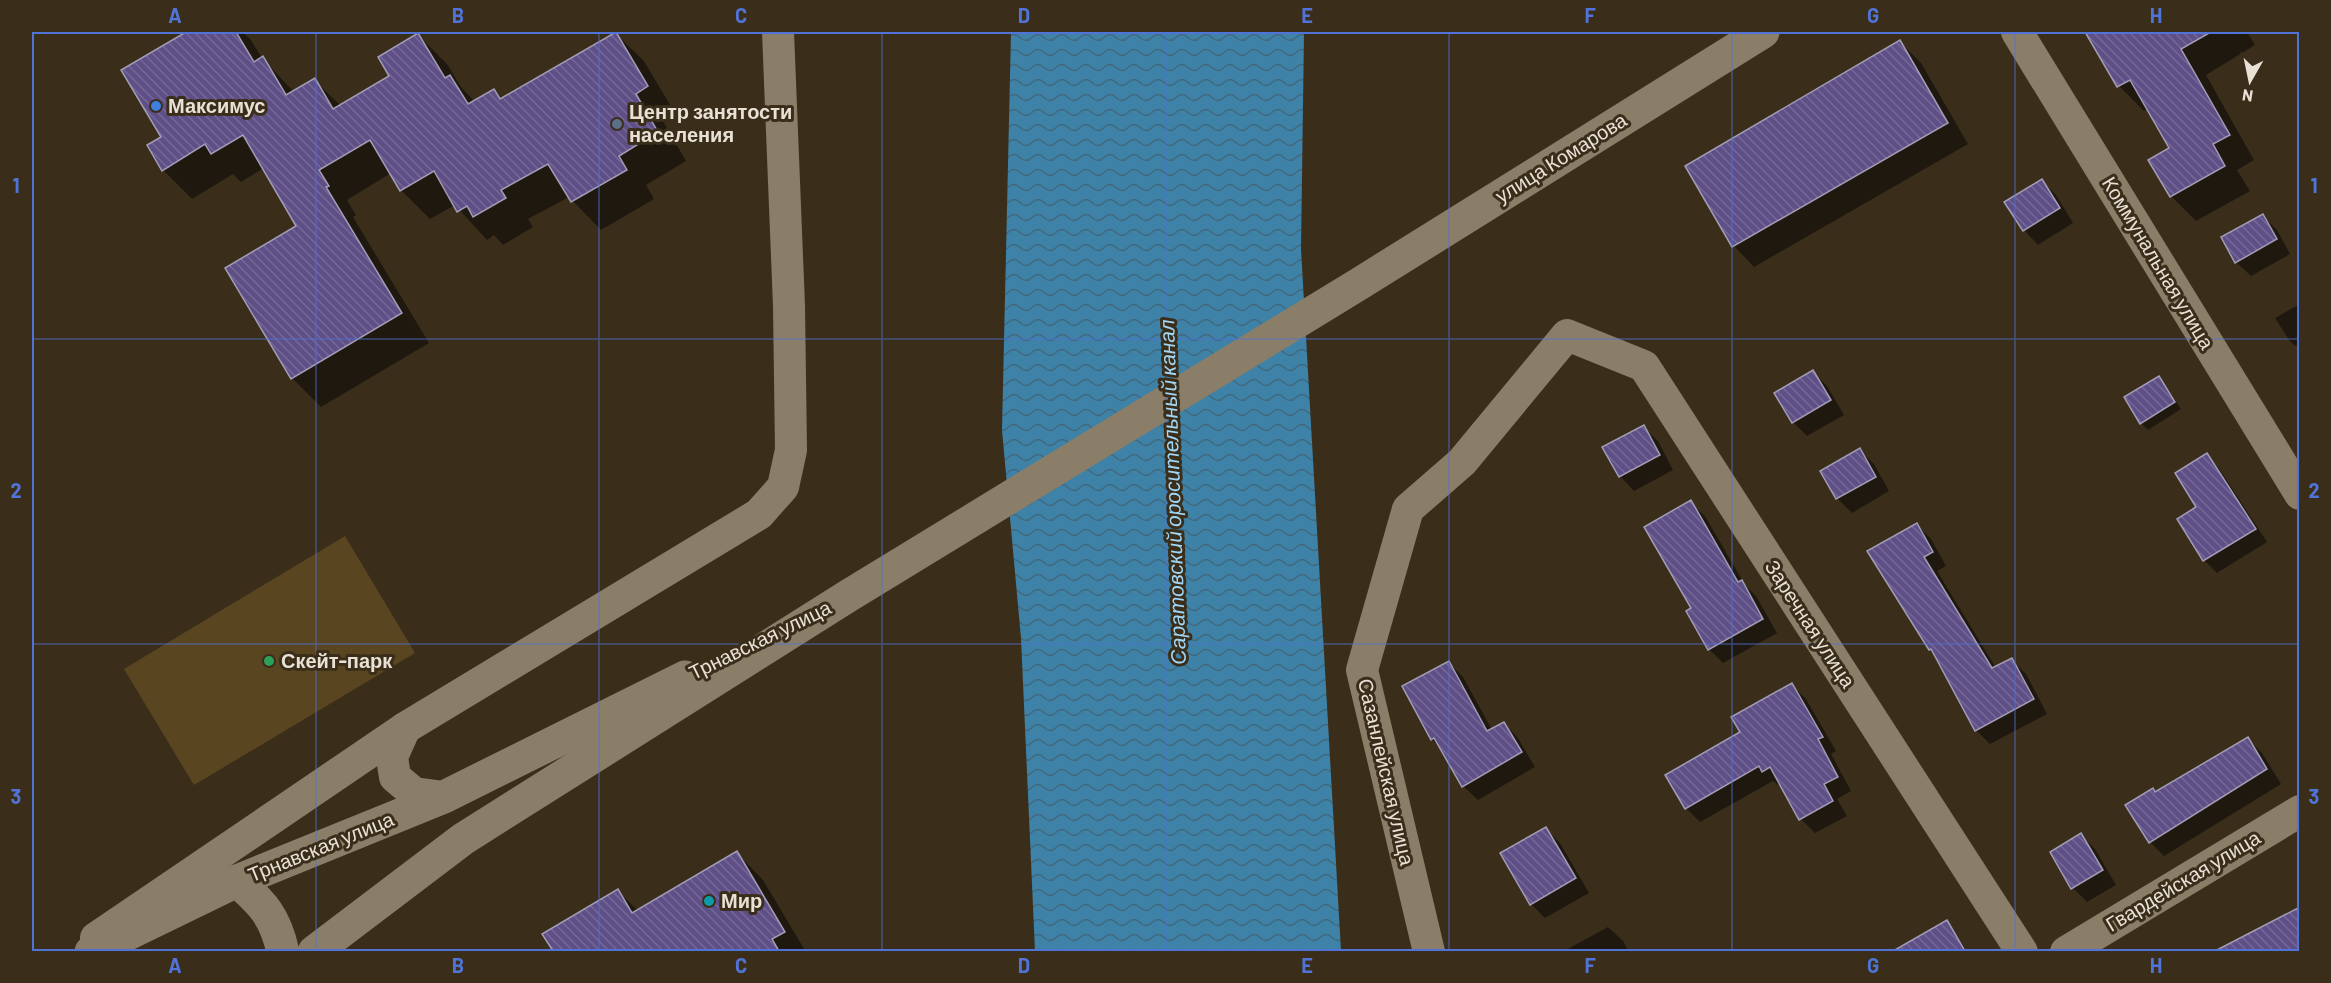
<svg xmlns="http://www.w3.org/2000/svg" width="2331" height="983" font-family="Barlow,sans-serif">
  <style>
    .pitch { fill: #5a4521 }
    .water { fill: url(#water-waves) }
    .shadow { fill: #0007 }
    .building { fill: url(#building-back-hatch); stroke: #a29db6; stroke-width: 1.5 }
    .lines { fill: none; stroke-linecap: round; stroke-linejoin: round }
    .street { stroke: #8b7e68; stroke-width: 32 }
    .secondary { stroke: #8b7e68; stroke-width: 33 }
    .grid { fill: none; stroke: #5073d8; stroke-width: 1.5; stroke-opacity: 0.55 }
    .shop-dot { fill: #3f7fe0; stroke: #3a2e1b; stroke-width: 2 }
    .service-dot { fill: #5c6f8a; stroke: #3a2e1b; stroke-width: 2 }
    .leisure-dot { fill: #2e9e5b; stroke: #3a2e1b; stroke-width: 2 }
    .culture-dot { fill: #0f9aa8; stroke: #3a2e1b; stroke-width: 2 }
    .labels { text-anchor: middle; stroke-width: 6; stroke-linejoin: round; paint-order: stroke }
    .poi-label { font-size: 20px; font-weight: bold; fill: #e9e1d6; stroke: #3a2e1b; text-anchor: start }
    .street-label { font-size: 20px; fill: #e9e1d6; stroke: #3a2e1b }
    .water-label { font-size: 21px; font-style: italic; fill: #a0d6f6; stroke: #3a2e1b }
    .neatline { fill: none; stroke: #5073d8; stroke-width: 2 }
    .grid-label { font-size: 20px; text-anchor: middle; font-weight: bold; fill: #5073d8 }
  </style>
  <defs>
    <pattern id="water-waves" width="16" height="10" patternUnits="userSpaceOnUse" patternTransform="scale(1.5)"><rect width="16" height="10" fill="#3e82a7"/><path d="M0 5q4-4 8 0t8 0" fill="none" stroke="#41697e"/></pattern>
    <pattern id="building-back-hatch" width="6" height="6" patternUnits="userSpaceOnUse" patternTransform="scale(1.5)"><rect width="6" height="6" fill="#5e4f87"/><path d="M-1 5l2 2M0 0l6 6M5-1l2 2" fill="none" stroke="#756897"/></pattern>
  </defs>
  <rect width="100%" height="100%" fill="#3a2e1b"/>
  <!-- pitch -->
  <polygon class="pitch" points="345,536 415,653 194,785 124,669"/>
  <!-- water -->
  <polygon class="water" points="1011,32 1304,32 1301,249 1341,951 1035,951 1021,638 1002,430"/>
  <!-- shadow -->
  <g class="shadow">
    <polygon points="189,32 243,32 251,40 262,58 294,92 314,80 341,106 391,76 418,35 447,64 461,87 475,102 493,91 502,100 615,33 644,61 676,115 664,123 686,161 646,185 654,199 601,230 569,197 528,219 533,227 503,245 494,235 487,240 455,205 430,219 402,191 391,173 347,200 356,215 353,217 429,343 321,407 292,378 227,269 299,226 264,168 241,182 233,174 192,199 163,170 164,137 123,70"/>
    <polygon points="2087,32 2247,32 2255,45 2206,75 2254,160 2237,170 2250,191 2196,221 2171,196 2171,148 2148,109 2144,111 2119,86"/>
    <polygon points="1900,42 1921,63 1968,144 1754,267 1734,246 1687,166"/>
    <polygon points="2042,181 2056,195 2073,223 2038,245 2024,230"/>
    <polygon points="2263,216 2277,230 2290,254 2251,276 2236,262"/>
    <polygon points="2300,304 2300,344 2295,346 2289,340 2275,318"/>
    <polygon points="1813,372 1827,386 1844,415 1807,436 1793,422"/>
    <polygon points="2158,378 2165,385 2181,409 2148,430 2141,423"/>
    <polygon points="1643,427 1658,441 1673,470 1634,491 1620,476"/>
    <polygon points="1859,450 1874,464 1889,491 1852,513 1837,498 1822,471"/>
    <polygon points="2206,454 2218,467 2267,542 2217,573 2204,560 2179,519 2198,508"/>
    <polygon points="1690,502 1705,516 1745,585 1756,596 1777,633 1723,663 1709,649 1693,609"/>
    <polygon points="1917,525 1931,539 1946,566 1937,571 1996,668 2012,660 2026,674 2047,714 1990,744 1976,730 1936,656 1930,649"/>
    <polygon points="1449,663 1463,677 1492,730 1504,723 1518,738 1535,767 1478,800 1463,786 1443,750 1432,739"/>
    <polygon points="1792,685 1806,699 1836,751 1831,754 1851,791 1837,799 1847,816 1815,833 1801,819 1781,783 1778,785 1773,781 1700,822 1686,808 1742,733"/>
    <polygon points="2248,739 2262,753 2281,784 2164,856 2150,842 2156,793"/>
    <polygon points="1546,829 1560,843 1589,893 1545,918 1531,904"/>
    <polygon points="2081,835 2095,849 2116,885 2087,902 2073,888"/>
    <polygon points="737,853 763,880 806,952 555,952 544,934 618,891 638,911"/>
    <polygon points="2300,909 2300,952 2226,952 2225,948"/>
    <polygon points="1947,922 1953,929 1967,952 1933,952 1923,936"/>
    <polygon points="1608,927 1623,941 1629,952 1562,952"/>
  </g>
  <!-- building -->
  <g class="building">
    <polygon points="186,32 236,32 254,62 263,56 286,95 315,78 333,109 389,76 378,57 418,33 445,78 450,75 468,104 494,89 500,99 616,32 648,86 636,94 658,132 619,156 627,170 571,202 548,164 501,190 506,198 473,217 467,206 457,212 434,171 400,191 370,140 319,170 329,186 326,187 402,313 291,379 225,268 296,226 243,135 211,154 205,144 162,171 147,145 161,137 121,70"/>
    <polygon points="2085,32 2211,32 2181,49 2230,135 2213,144 2225,166 2170,197 2148,160 2169,148 2130,80 2117,87"/>
    <polygon points="1900,40 1948,123 1732,247 1685,166"/>
    <polygon points="2042,179 2060,208 2023,231 2004,202"/>
    <polygon points="2263,214 2277,239 2235,263 2221,237"/>
    <polygon points="1813,370 1831,400 1792,423 1774,393"/>
    <polygon points="2159,376 2175,402 2140,424 2124,397"/>
    <polygon points="1644,425 1660,455 1619,477 1602,447"/>
    <polygon points="1860,448 1876,477 1836,499 1820,471"/>
    <polygon points="2207,453 2256,529 2203,561 2177,519 2196,507 2175,473"/>
    <polygon points="1691,500 1738,582 1742,580 1763,619 1708,650 1686,611 1691,608 1644,527"/>
    <polygon points="1917,523 1933,552 1924,557 1992,668 2012,658 2034,699 1975,731 1931,649 1929,650 1867,551"/>
    <polygon points="1449,661 1487,731 1504,722 1522,752 1462,787 1434,738 1431,740 1402,686"/>
    <polygon points="1792,683 1823,737 1818,739 1838,777 1824,784 1833,801 1799,820 1770,767 1762,772 1759,766 1685,809 1665,775 1740,732 1731,717"/>
    <polygon points="2248,737 2267,769 2149,843 2125,805 2153,788 2155,792"/>
    <polygon points="1546,827 1576,878 1530,905 1500,853"/>
    <polygon points="2081,833 2103,870 2071,889 2050,852"/>
    <polygon points="737,851 785,932 772,939 779,951 553,951 542,934 618,889 632,913"/>
    <polygon points="2300,907 2300,951 2215,951"/>
    <polygon points="1947,920 1965,951 1893,951"/>
  </g>
  <g class="lines">
    <!-- street -->
    <g class="street">
      <polyline points="2017,32 2300,494"/>
      <polyline points="405,728 392,757 395,777 414,793 444,797"/>
      <polyline points="96,938 405,728 759,514 783,487 791,450 789,306 778,32"/>
      <polyline points="1429,952 1362,670 1408,509 1462,462 1567,335 1644,366 2022,952"/>
      <polyline points="2066,952 2300,811"/>
    </g>
    <!-- secondary -->
    <g class="secondary">
      <path d="M237,881c26,23 38,35 46,71"/>
      <polyline points="91,952 237,881 444,797 685,677"/>
      <polyline points="314,952 463,839 848,596 1359,284 1763,32"/>
    </g>
  </g>
  <!-- grid -->
  <path class="grid" d="M316,32v920M599,32v920M882,32v920M1166,32v920M1449,32v920M1732,32v920M2015,32v920M32,339h2268M32,644h2268"/>
  <!-- markers -->
  <circle class="shop-dot" cx="156" cy="106" r="6"/>
  <circle class="service-dot" cx="617" cy="124" r="6"/>
  <circle class="leisure-dot" cx="269" cy="661" r="6"/>
  <circle class="culture-dot" cx="709" cy="901" r="6"/>
  <g class="labels">
    <!-- poi labels -->
    <g class="poi-label">
      <text x="168" y="113">Максимус</text>
      <text x="629" y="119">Центр занятости<tspan x="629" dy="23">населения</tspan></text>
      <text x="281" y="668">Скейт-парк</text>
      <text x="721" y="908">Мир</text>
    </g>
    <!-- street labels -->
    <g class="street-label">
      <text transform="translate(1561 158) rotate(-32)" y="7">улица Комарова</text>
      <text transform="translate(2158 263) rotate(59)" y="7">Коммунальная улица</text>
      <text transform="translate(1810 624) rotate(57)" y="7">Заречная улица</text>
      <text transform="translate(760 640) rotate(-26)" y="7">Трнавская улица</text>
      <text transform="translate(1386 772) rotate(77)" y="7">Сазанлейская улица</text>
      <text transform="translate(321 847) rotate(-22)" y="7">Трнавская улица</text>
      <text transform="translate(2183 881) rotate(-31)" y="7">Гвардейская улица</text>
    </g>
    <!-- water labels -->
    <g class="water-label">
      <text transform="translate(1173 492) rotate(-92)" y="7">Саратовский оросительный канал</text>
    </g>
  </g>
  <!-- border -->
  <rect width="2331" height="983" fill="none" stroke="#3a2e1b" stroke-width="66"/>
  <!-- north arrow -->
  <g transform="translate(2250 81) rotate(189)" stroke="#3a2e1b" stroke-width="4.5" paint-order="stroke">
  <path d="M0-4.5L10 22L0 15L-10 22Z" fill="#e9e1d6"/>
  <text y="-9" font-size="16" font-weight="bold" text-anchor="middle" fill="#e9e1d6">N</text>
  </g>
  <rect x="33" y="33" width="2265" height="917" class="neatline"/>
  <g class="grid-label">
    <text x="175" y="23">A</text>
    <text x="458" y="23">B</text>
    <text x="741" y="23">C</text>
    <text x="1024" y="23">D</text>
    <text x="1307" y="23">E</text>
    <text x="1590" y="23">F</text>
    <text x="1873" y="23">G</text>
    <text x="2156" y="23">H</text>
    <text x="16" y="193">1</text>
    <text x="2314" y="193">1</text>
    <text x="16" y="498">2</text>
    <text x="2314" y="498">2</text>
    <text x="16" y="804">3</text>
    <text x="2314" y="804">3</text>
    <text x="175" y="973">A</text>
    <text x="458" y="973">B</text>
    <text x="741" y="973">C</text>
    <text x="1024" y="973">D</text>
    <text x="1307" y="973">E</text>
    <text x="1590" y="973">F</text>
    <text x="1873" y="973">G</text>
    <text x="2156" y="973">H</text>
  </g>
</svg>
